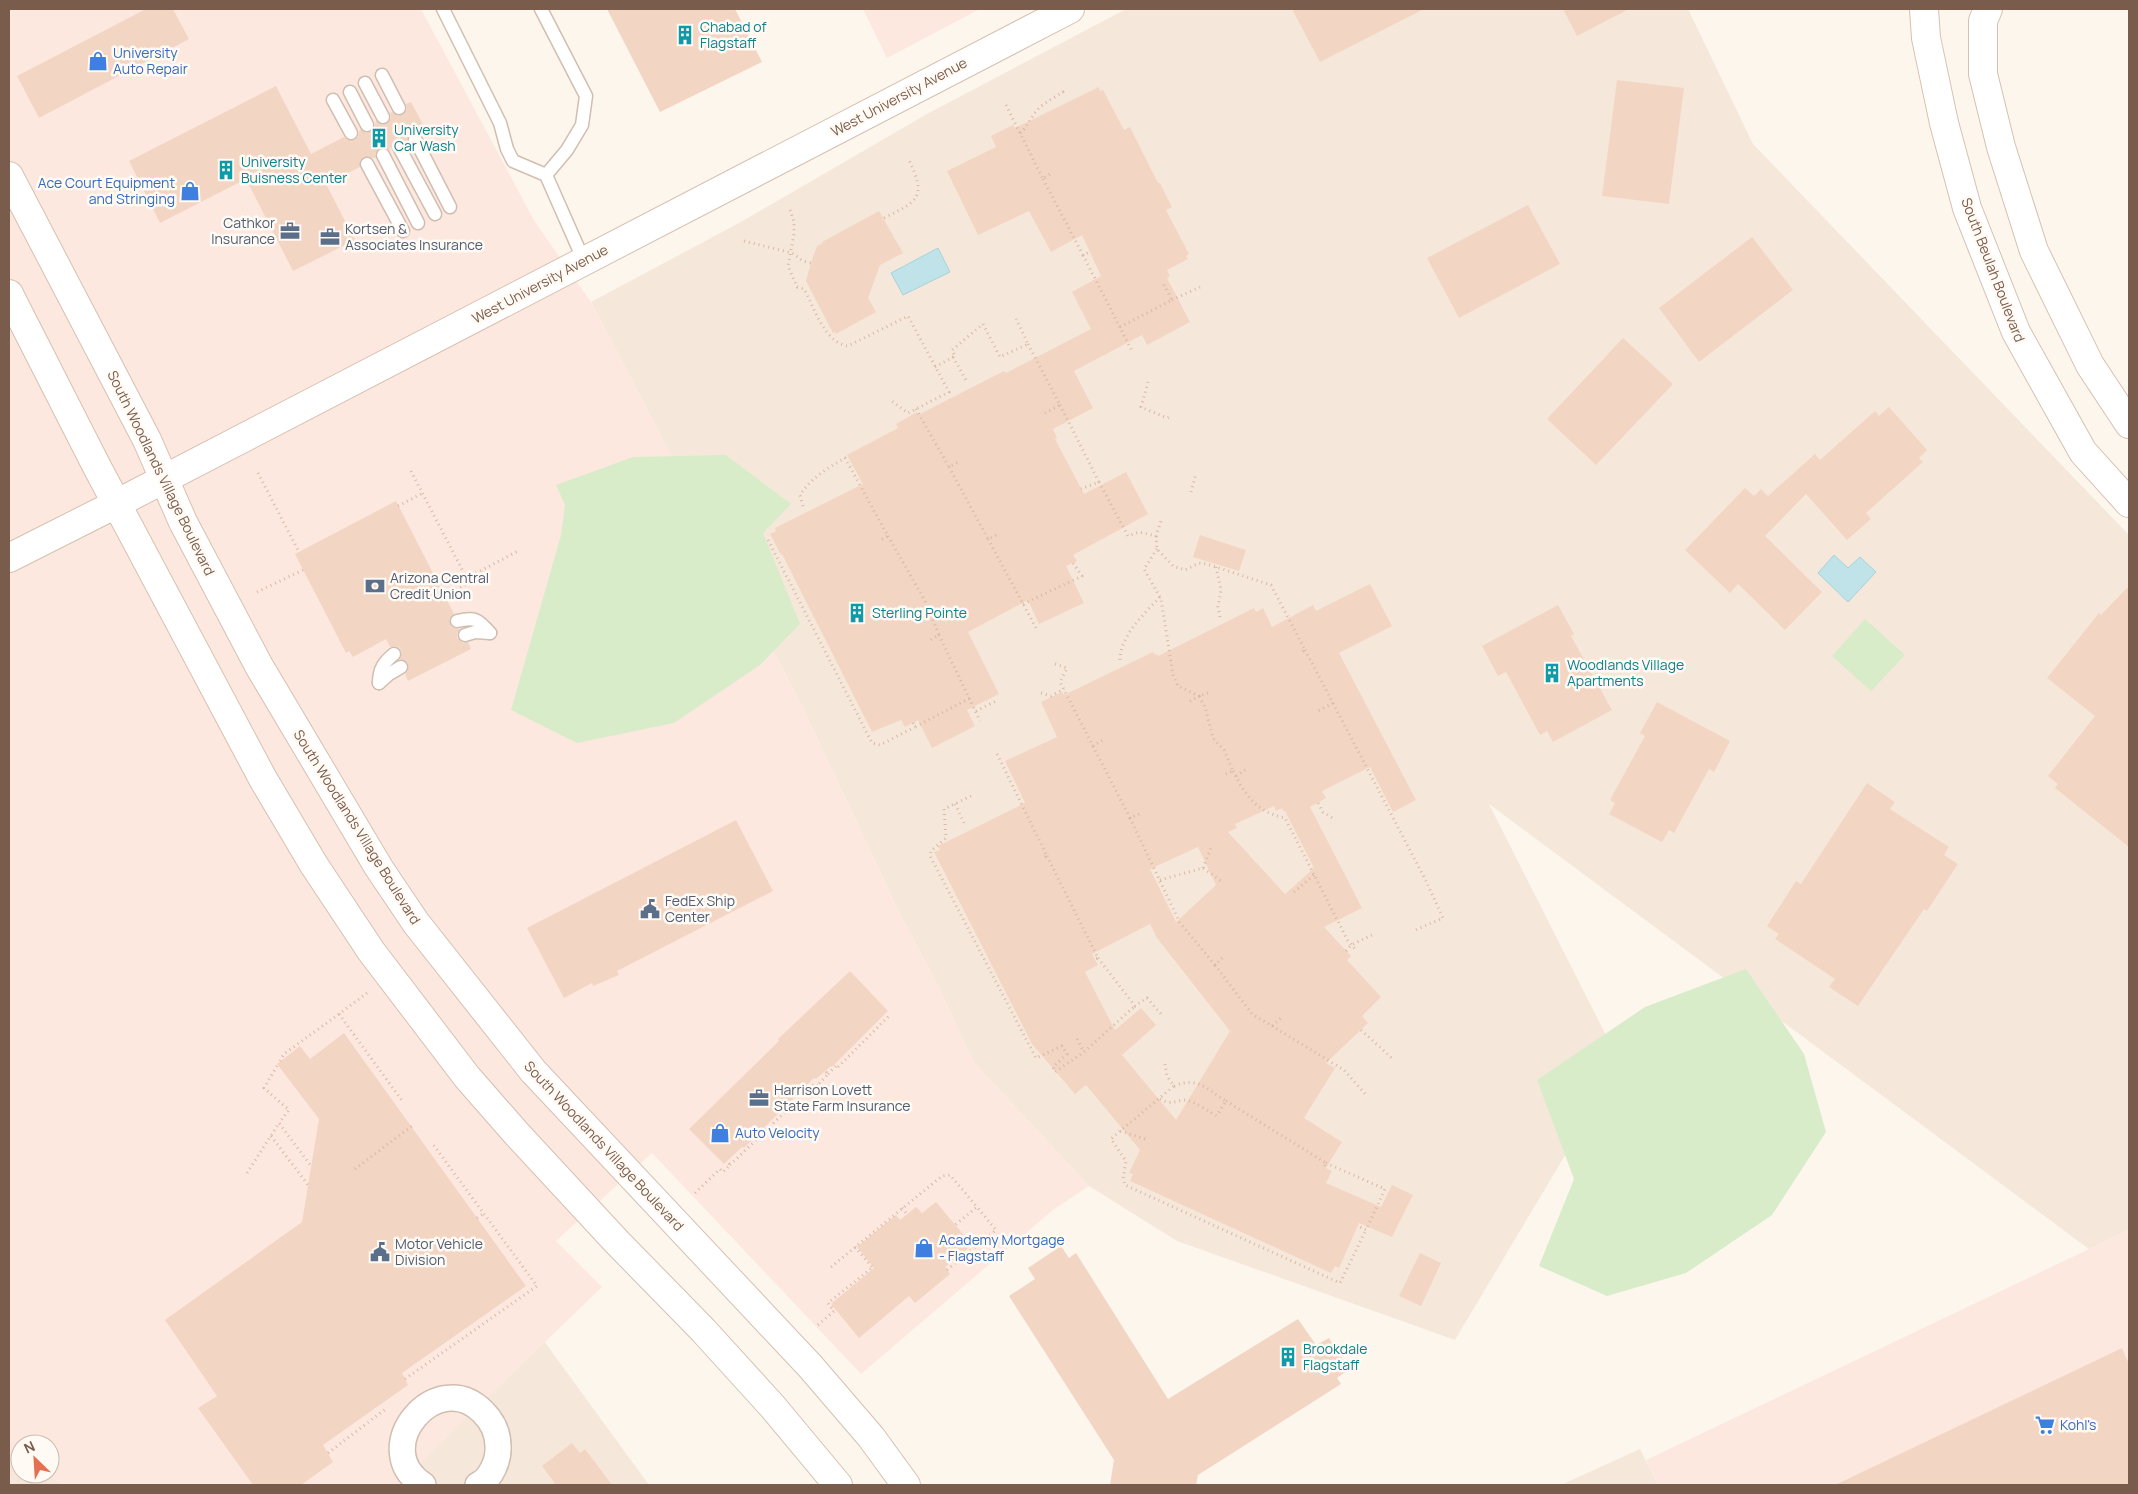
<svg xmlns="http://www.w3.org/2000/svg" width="2138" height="1494" font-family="Manrope,sans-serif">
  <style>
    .residential { fill: #f5e8da }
    .commercial { fill: #fde8e0 }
    .green { fill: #d8ecc9 }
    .water { fill: #bfe3e8; stroke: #a5d3da }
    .building { fill: #f3d5c3; fill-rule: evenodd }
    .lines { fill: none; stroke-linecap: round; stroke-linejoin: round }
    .lane-casing { stroke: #d1beb0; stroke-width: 15 }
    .street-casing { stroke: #d1beb0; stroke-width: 28 }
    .secondary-casing { stroke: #d6c0b0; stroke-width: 30 }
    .path { stroke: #d9b8a5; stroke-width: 3; stroke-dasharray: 1 4; stroke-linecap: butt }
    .lane { stroke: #fff; stroke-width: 12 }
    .street { stroke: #fff; stroke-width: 25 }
    .secondary { stroke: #fff; stroke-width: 28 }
    .labels { text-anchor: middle; stroke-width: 5; stroke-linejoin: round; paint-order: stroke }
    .culture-label { font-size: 14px; fill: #0d838f; stroke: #fffaf3; text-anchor: start }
    .shop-label { font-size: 14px; fill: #366cbe; stroke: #fffaf3; text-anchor: start }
    .street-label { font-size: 14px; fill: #7a5c4d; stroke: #fffaf3 }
    .service-label { font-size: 14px; fill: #4e5e75; stroke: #fffaf3; text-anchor: start }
  </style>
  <rect width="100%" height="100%" fill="#fdf6ec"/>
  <!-- residential -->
  <g class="residential">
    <polygon points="1126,9 1688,9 1753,144 2129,535 2129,1230 2089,1249 1489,804 1620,1063 1455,1340 1177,1241 1089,1186 974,1063 939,988 898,910 800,702 591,302 739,223 927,114"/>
    <polygon points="544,1341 649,1485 397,1485"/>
    <polygon points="1640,1449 1658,1485 1561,1485"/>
    <polygon points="9,1451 20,1458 20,1474 45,1474 63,1485 9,1485"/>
  </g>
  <!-- commercial -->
  <g class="commercial">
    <polygon points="9,9 421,9 535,222 591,302 800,702 898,910 939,988 974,1063 1089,1186 1053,1210 861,1374 652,1153 556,1241 602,1287 397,1485 63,1485 45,1474 50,1474 50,1444 20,1444 20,1458 9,1451"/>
    <polygon points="863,9 980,9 887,58"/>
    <polygon points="2129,1230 2129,1485 1658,1485 1646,1460"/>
  </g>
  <!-- green -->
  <g class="green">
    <polygon points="726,455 791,504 763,533 800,624 760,665 674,723 577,743 511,710 561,535 565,505 556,485 633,457"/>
    <polygon points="1865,619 1905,655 1871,691 1832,656"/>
    <polygon points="1746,969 1804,1054 1826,1132 1772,1215 1686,1273 1607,1296 1539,1266 1574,1179 1537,1080 1645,1007"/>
  </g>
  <!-- water -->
  <g class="water">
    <polygon points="938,248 950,272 903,295 891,273"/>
    <polygon points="1834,555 1848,568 1860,557 1876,572 1848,602 1818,573"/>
  </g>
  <!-- building -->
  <g class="building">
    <polygon points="146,9 173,9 189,39 39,118 17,76"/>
    <polygon points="607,9 735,9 762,62 660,112"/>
    <polygon points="1292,9 1424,9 1320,62"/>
    <polygon points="1563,9 1629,9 1577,36"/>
    <polygon points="1617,80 1684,88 1669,204 1602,196"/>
    <polygon points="276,86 311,154 344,137 347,140 354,140 358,137 360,129 366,133 371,132 374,129 376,120 382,125 387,124 391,118 390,113 392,112 398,116 403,115 407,109 406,104 411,102 427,132 422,135 416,131 411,132 406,143 403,140 396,140 392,143 390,151 384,147 379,148 375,154 376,158 364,157 360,160 360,167 326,184 355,240 293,271 246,179 160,223 129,161"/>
    <polygon points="1099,87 1100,91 1103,90 1124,130 1130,127 1158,183 1160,183 1172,207 1166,210 1189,254 1186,256 1188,259 1167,270 1170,276 1167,278 1190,322 1147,345 1142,335 1074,371 1093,408 1053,429 1057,438 1055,439 1084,494 1126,472 1148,514 1073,555 1077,561 1066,566 1084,603 1039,624 1028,600 968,632 999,694 967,710 975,726 932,748 918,720 905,727 901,720 872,732 782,554 781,555 770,534 776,531 775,528 863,484 847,455 898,428 896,424 917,412 918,415 1004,371 1006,373 1091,329 1072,292 1101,276 1082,235 1051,252 1029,211 978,235 947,171 996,147 991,136 1013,125 1015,128"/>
    <polygon points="1528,205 1560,264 1459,318 1427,258"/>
    <polygon points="879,211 903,253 880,265 868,298 876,312 836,334 835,332 833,333 806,281 811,263 817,246 823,243 822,242"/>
    <polygon points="1752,237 1793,290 1699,362 1659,308"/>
    <polygon points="1623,338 1673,384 1596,465 1547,419"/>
    <polygon points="1889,407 1927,450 1919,458 1923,462 1866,513 1871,519 1847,540 1806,494 1765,536 1822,592 1785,630 1738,584 1730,593 1685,550 1745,488 1754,496 1761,489 1768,496 1815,454 1820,460 1875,411 1879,416"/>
    <polygon points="396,501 454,614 449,619 451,626 455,629 460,629 457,633 457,638 463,643 468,642 471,649 408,681 405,674 408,671 408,663 400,659 402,653 400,648 396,646 390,647 386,639 353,657 349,651 346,653 295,554"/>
    <polygon points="1200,535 1246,550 1239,571 1193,557"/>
    <path d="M1370,584l22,42 -53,27 77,147 -23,12 -23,-45 -48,24 4,7 -16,9 52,101 -38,19 27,29 -4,4 34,37 -19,19 6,7 -42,40 9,5 -31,50 38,24 -16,26 6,3 -6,12 55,24 11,-22 21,10 -21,42 -33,-14 -20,45 -4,-2 -4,7 -201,-92 3,-7 -4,-1 11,-23 -54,-65 -11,9 -43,-50 -98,-192 6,-2 -2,-4 87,-43 -20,-42 52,-24 -16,-35 21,-10 2,3 89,-43 2,3 2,-1 1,2 96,-48 2,4 7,-4 9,19 41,-22 3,6zM1274,806l2,5 6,-3 1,3h2l29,57 -29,26 -57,-62 9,-4 -2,-4zM1198,847l18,38 -40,37 -26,-53zM1150,924l7,14 73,93 -54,89 -54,-65 34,-30 -15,-17 -26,22 -30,-58 13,-7 -6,-11z"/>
    <polygon points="2129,586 2129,847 2055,788 2058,784 2048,776 2095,716 2047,678 2099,613 2101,615"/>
    <polygon points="1558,605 1574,634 1571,636 1612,710 1553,742 1547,731 1540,735 1506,672 1498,676 1482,646"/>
    <polygon points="1657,702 1730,741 1714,772 1709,769 1674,833 1669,830 1662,842 1609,814 1615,803 1610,800 1645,736 1640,733"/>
    <polygon points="1867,783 1895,802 1890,809 1949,847 1944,855 1958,864 1927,911 1924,909 1858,1006 1829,987 1835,979 1775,939 1779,934 1767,926 1796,881 1801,884"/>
    <polygon points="736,820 773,891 617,971 619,975 593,986 592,983 564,998 527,928"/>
    <polygon points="850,971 888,1011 832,1067 831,1066 816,1079 814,1078 744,1148 742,1147 724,1164 689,1129 779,1041 778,1039"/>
    <polygon points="344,1033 526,1286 402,1373 408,1385 323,1445 333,1462 301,1485 253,1485 198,1408 217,1396 165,1320 302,1222 319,1119 277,1064 300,1046 310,1059"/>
    <polygon points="936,1202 972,1245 945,1267 950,1274 915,1303 909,1296 859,1338 831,1304 874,1268 857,1247 896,1215 900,1220 916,1207 922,1213"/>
    <polygon points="1061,1246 1069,1258 1076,1253 1168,1399 1298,1319 1316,1345 1329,1338 1349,1369 1337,1378 1341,1384 1198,1475 1196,1485 1110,1485 1114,1460 1009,1296 1035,1279 1028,1268"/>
    <polygon points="1420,1253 1441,1263 1421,1306 1399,1296"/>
    <polygon points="2122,1348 2129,1364 2129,1485 1835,1485"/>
    <polygon points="572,1443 580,1453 585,1449 612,1485 556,1485 542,1466"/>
  </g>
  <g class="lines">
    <defs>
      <g id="lane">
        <polyline points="443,9 500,123 507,149 513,161 546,175 584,261"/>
        <polyline points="541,9 586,96 582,125 567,150 546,175"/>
        <polyline points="382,75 399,108"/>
        <polyline points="365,83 383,117"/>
        <polyline points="350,92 367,125"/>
        <polyline points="333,100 351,133"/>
        <polyline points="415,139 450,207"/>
        <polyline points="399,147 435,214"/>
        <polyline points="383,155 418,223"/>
        <polyline points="367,164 403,231"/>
        <path d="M457,621c18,-4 21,-2 33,12"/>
        <polyline points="465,635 475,632 490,633"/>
        <path d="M379,683c0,-14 5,-21 15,-29"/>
        <polyline points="379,683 389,674 401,667"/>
      </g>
      <path id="street" d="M423,1485c-56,-37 14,-120 60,-73 9,9 15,21 15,34 1,14 -7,33 -20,39"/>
      <g id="secondary">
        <polyline points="1924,9 1926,38 1944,123 1967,208 2016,332 2083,452 2129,503"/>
        <polyline points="1988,9 1983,21 1983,74 2001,147 2034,251 2090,365 2129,424"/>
        <polyline points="9,176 147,440 183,522 259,666 379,868 416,923 533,1071 810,1366 871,1437 906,1485"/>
        <polyline points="9,294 96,465 263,779 314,865 371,951 467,1077 516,1133 616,1241 703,1330 773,1407 838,1485"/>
        <polyline points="9,558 116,504 1070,9"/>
      </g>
    </defs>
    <!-- lane casing -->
    <use href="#lane" class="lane-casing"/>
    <!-- street casing -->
    <use href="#street" class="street-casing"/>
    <!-- secondary casing -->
    <use href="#secondary" class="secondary-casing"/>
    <!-- path -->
    <g class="path">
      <polyline points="1006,105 1043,179 1050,174"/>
      <path d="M1020,133c7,-5 7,-10 12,-16 7,-12 20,-18 31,-25l2,4"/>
      <polyline points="1043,179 1083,255 1090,252"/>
      <path d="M790,210l4,12v12l-6,32 9,21 7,2c11,20 20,53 44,57l60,-30 41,76 -41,21 -19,-14"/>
      <path d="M884,218c34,-17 43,-20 25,-58"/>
      <polyline points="744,241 792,253 803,261 811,263"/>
      <polyline points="1083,255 1133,353"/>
      <polyline points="1172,300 1200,287"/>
      <polyline points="1120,327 1172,300 1162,281"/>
      <polyline points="1028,344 1060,405 1045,413"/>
      <polyline points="953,357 967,382"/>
      <polyline points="935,367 955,356 952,350 983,324 1000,357 1028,344 1016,319"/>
      <polyline points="1148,382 1141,407 1167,418 1172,416"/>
      <polyline points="1060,405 1099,482 1081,489"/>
      <polyline points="916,409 949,467 960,461"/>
      <polyline points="949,467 988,539 999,534"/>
      <polyline points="411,471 469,583 446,594"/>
      <polyline points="258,473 299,552"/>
      <polyline points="1099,482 1128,536 1139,532 1156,536 1161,521"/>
      <polyline points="1191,492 1196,473"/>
      <polyline points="398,506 423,493"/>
      <path d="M803,506l-3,-11c11,-17 28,-27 45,-37l43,78 -9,5"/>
      <polyline points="888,536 925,601 939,635 930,640"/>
      <polyline points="1156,536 1157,549 1173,566 1185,570 1199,563 1207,564 1271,585 1305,650 1302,652"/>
      <polyline points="988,539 1036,628"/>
      <polyline points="768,540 872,743 880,745 915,727"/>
      <polyline points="1157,549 1144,569 1161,599 1173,675 1178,686 1199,696 1187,703"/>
      <polyline points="1216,567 1221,590 1218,607 1220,617"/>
      <polyline points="467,578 520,550"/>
      <polyline points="257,592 303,570"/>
      <polyline points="1023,604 1082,576 1073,563"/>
      <polyline points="939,635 980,721"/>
      <polyline points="1305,650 1333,703 1318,711"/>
      <path d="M1120,660c0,-24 24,-46 40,-63"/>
      <polyline points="1055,664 1067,668 1060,682 1093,746 1103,740"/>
      <polyline points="1041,693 1051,696 1064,689"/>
      <polyline points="1208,693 1199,696 1205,707 1213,738 1224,750 1233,771 1223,775"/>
      <polyline points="1333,703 1425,879 1443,918 1413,931"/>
      <polyline points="976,711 998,700"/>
      <polyline points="913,723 915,727 970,698"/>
      <polyline points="1093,746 1130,818 1139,814"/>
      <polyline points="997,754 1047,856 1043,858"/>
      <path d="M1233,771c13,25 22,40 52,47l63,123 8,9"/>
      <polyline points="1236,776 1246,769"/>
      <polyline points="971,796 944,809 946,838 931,851 930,856 1036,1058 1062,1046 1067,1054 1053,1067 1055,1072 1084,1052"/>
      <polyline points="1318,803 1323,812 1334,819"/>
      <polyline points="955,804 965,825"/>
      <polyline points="1130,818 1180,923 1215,965 1223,957"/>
      <polyline points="1047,856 1098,958 1094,959"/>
      <polyline points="1203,868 1211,848"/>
      <polyline points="1160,880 1203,868 1221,881"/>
      <polyline points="1294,892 1314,875"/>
      <polyline points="1346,951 1351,945 1372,935"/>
      <polyline points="1098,958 1135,1006 1147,998 1161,1014"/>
      <polyline points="1215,965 1252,1014 1272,1026 1282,1017"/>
      <polyline points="367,993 339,1014 403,1102"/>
      <polyline points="1272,1026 1344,1070 1367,1096"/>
      <polyline points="1361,1030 1394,1060"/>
      <polyline points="1077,1039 1084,1052 1135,1006"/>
      <polyline points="280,1061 284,1054 339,1014"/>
      <polyline points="277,1066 264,1088 289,1110 279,1123"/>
      <polyline points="828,1074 836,1066 837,1068 889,1016"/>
      <path d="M1174,1086c24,-10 32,3 52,15l-9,14"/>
      <path d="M1160,1099c13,7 14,1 26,1 5,0 28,14 30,16"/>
      <polyline points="1226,1101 1326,1163 1324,1167"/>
      <polyline points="1120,1131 1111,1139 1126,1161 1123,1179 1125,1185 1340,1283 1366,1230"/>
      <polyline points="271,1136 308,1185"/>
      <polyline points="1145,1139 1120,1131 1174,1086 1167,1076 1165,1064"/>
      <polyline points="1326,1163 1385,1189 1366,1230 1358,1226"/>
      <polyline points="730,1165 815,1083 817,1086 828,1074 825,1071"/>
      <polyline points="355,1169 412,1126"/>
      <polyline points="247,1173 279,1123 311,1166"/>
      <polyline points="695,1193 720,1169 723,1172 730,1165 727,1161"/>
      <polyline points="902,1208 907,1214"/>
      <polyline points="477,1218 483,1214"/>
      <polyline points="855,1247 872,1267"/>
      <polyline points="831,1267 942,1176 950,1175 977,1207 955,1225"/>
      <polyline points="947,1270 996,1230 977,1207"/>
      <polyline points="818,1325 834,1311 828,1303 873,1267"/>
      <polyline points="405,1379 537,1286 432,1143"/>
      <polyline points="328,1453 387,1408"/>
    </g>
    <!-- lane -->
    <use href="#lane" class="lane"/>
    <!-- street -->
    <use href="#street" class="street"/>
    <!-- secondary -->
    <use href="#secondary" class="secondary"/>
  </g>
  <!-- icons -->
  <defs>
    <symbol id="building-bare" viewBox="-9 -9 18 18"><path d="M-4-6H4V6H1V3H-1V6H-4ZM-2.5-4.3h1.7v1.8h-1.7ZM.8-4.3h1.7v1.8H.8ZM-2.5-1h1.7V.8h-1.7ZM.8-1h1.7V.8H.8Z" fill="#0f9aa8" stroke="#fffaf3" stroke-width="2.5" paint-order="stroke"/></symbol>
    <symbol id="shop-bare" viewBox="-9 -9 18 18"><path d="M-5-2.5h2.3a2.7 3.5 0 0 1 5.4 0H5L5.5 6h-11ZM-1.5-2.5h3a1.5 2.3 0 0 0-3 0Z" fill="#3f7fe0" stroke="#fffaf3" stroke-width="2.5" paint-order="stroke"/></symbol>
    <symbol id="office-bare" viewBox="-9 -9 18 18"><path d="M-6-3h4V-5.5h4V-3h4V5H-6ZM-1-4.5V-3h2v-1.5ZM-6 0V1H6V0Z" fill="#5c6f8a" stroke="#fffaf3" stroke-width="2.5" paint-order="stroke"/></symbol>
    <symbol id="bank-bare" viewBox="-9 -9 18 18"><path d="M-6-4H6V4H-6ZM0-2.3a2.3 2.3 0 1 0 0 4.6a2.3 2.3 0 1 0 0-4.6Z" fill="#5c6f8a" stroke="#fffaf3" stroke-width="2.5" paint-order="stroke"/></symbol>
    <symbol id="civic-bare" viewBox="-9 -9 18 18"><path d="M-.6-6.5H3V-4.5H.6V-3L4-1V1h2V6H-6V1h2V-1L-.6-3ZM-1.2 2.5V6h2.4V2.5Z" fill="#5c6f8a" stroke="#fffaf3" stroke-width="2.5" paint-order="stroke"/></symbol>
    <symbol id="supermarket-bare" viewBox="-9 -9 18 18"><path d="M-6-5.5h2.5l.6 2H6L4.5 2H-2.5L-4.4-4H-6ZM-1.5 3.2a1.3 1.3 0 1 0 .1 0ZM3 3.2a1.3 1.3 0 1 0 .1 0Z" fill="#3f7fe0" stroke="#fffaf3" stroke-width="2.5" paint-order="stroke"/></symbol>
  </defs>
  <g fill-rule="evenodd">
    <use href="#building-bare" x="671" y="21" width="28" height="28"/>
    <use href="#shop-bare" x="84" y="47" width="28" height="28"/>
    <use href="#building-bare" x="365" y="124" width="28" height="28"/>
    <use href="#building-bare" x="212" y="156" width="28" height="28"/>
    <use href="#shop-bare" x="176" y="177" width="28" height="28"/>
    <use href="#office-bare" x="276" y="217" width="28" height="28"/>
    <use href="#office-bare" x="316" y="223" width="28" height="28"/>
    <use href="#bank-bare" x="361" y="572" width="28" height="28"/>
    <use href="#building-bare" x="843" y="599" width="28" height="28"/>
    <use href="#building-bare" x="1538" y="659" width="28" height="28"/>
    <use href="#civic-bare" x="636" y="895" width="28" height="28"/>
    <use href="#office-bare" x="745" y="1084" width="28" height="28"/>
    <use href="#shop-bare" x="706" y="1119" width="28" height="28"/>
    <use href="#shop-bare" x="910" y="1234" width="28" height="28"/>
    <use href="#civic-bare" x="366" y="1238" width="28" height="28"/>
    <use href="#building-bare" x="1274" y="1343" width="28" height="28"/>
    <use href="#supermarket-bare" x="2031" y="1411" width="28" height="28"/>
  </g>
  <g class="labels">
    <!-- culture labels -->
    <g class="culture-label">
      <text x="700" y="32">Chabad of<tspan x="700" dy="16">Flagstaff</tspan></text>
      <text x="394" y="135">University<tspan x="394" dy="16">Car Wash</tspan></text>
      <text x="241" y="167">University<tspan x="241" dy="16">Buisness Center</tspan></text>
      <text x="872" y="618">Sterling Pointe</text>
      <text x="1567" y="670">Woodlands Village<tspan x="1567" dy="16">Apartments</tspan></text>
      <text x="1303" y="1354">Brookdale<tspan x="1303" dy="16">Flagstaff</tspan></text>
    </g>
    <!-- shop labels -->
    <g class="shop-label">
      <text x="113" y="58">University<tspan x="113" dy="16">Auto Repair</tspan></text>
      <text x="175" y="188" text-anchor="end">Ace Court Equipment<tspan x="175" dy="16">and Stringing</tspan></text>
      <text x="735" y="1138">Auto Velocity</text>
      <text x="939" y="1245">Academy Mortgage<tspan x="939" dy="16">- Flagstaff</tspan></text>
      <text x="2060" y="1430">Kohl's</text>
    </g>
    <!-- street labels -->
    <g class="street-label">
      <text transform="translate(899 97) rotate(-28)" y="5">West University Avenue</text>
      <text transform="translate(1993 270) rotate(69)" y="5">South Beulah Boulevard</text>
      <text transform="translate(540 284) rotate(-28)" y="5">West University Avenue</text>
      <text transform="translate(161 473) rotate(64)" y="5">South Woodlands Village Boulevard</text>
      <text transform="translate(357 827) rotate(58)" y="5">South Woodlands Village Boulevard</text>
      <text transform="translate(604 1146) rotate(47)" y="5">South Woodlands Village Boulevard</text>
    </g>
    <!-- service labels -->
    <g class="service-label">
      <text x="275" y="228" text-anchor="end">Cathkor<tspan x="275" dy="16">Insurance</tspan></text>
      <text x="345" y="234">Kortsen &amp;<tspan x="345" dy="16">Associates Insurance</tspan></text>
      <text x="390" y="583">Arizona Central<tspan x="390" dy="16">Credit Union</tspan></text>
      <text x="665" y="906">FedEx Ship<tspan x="665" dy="16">Center</tspan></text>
      <text x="774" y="1095">Harrison Lovett<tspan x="774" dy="16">State Farm Insurance</tspan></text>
      <text x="395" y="1249">Motor Vehicle<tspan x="395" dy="16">Division</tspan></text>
    </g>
  </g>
  <!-- border -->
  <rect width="2138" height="1494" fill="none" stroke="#7a5c4d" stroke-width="20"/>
  <!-- north arrow -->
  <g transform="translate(35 1459) rotate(335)"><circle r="24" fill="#fffaf3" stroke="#cabbb1"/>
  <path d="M0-4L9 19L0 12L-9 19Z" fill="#e76f51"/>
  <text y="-8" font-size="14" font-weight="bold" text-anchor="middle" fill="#7a5c4d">N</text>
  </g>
</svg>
